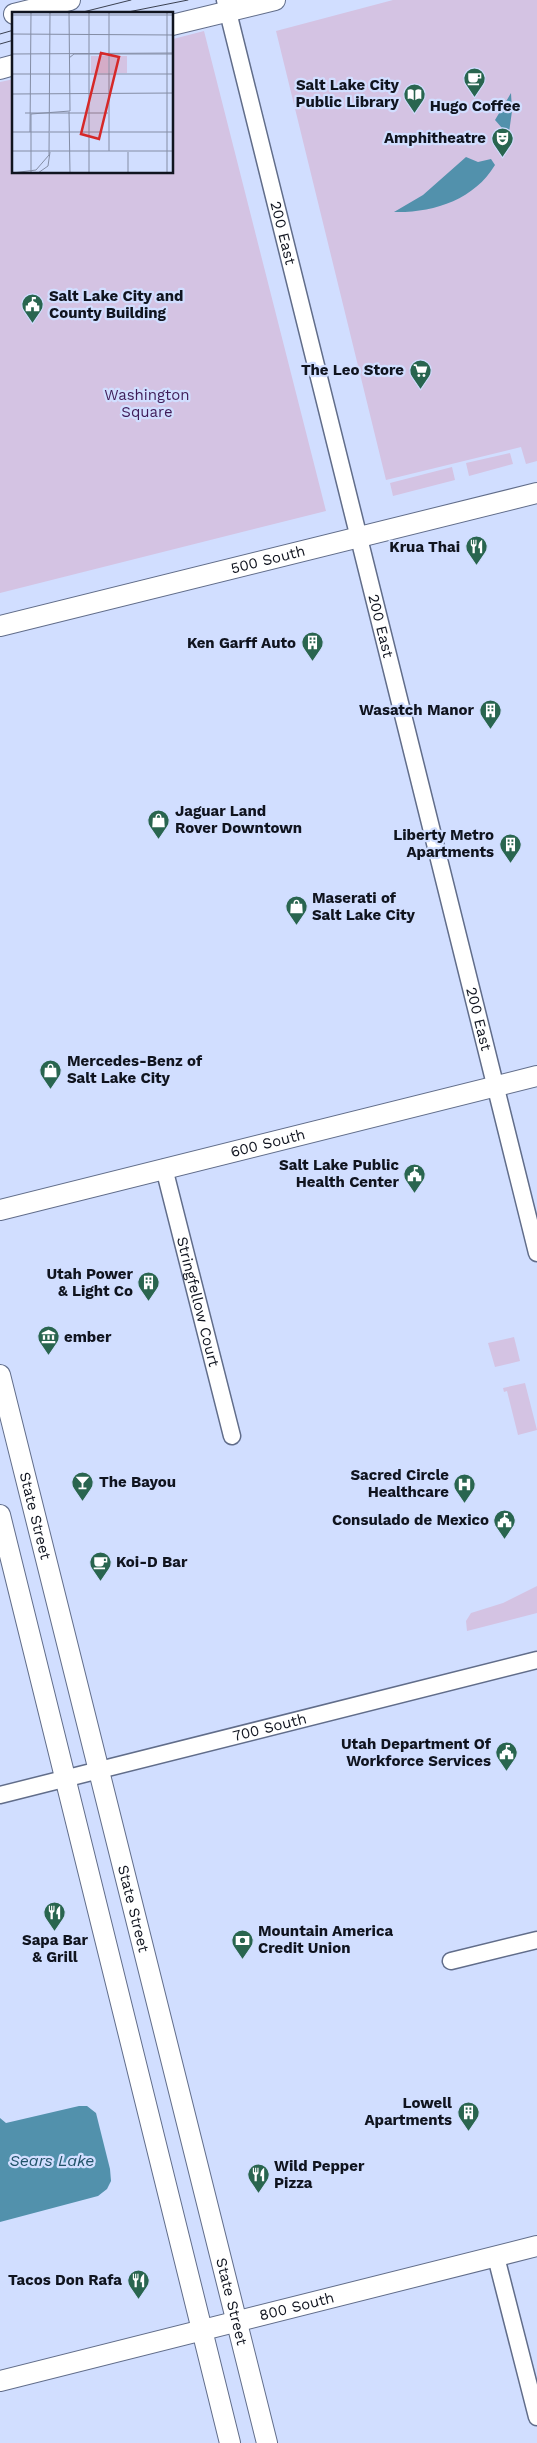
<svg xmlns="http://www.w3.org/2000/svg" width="537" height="2443" font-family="'Work Sans',sans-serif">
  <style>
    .green { fill: #d4c3e3 }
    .water { fill: #5291ac }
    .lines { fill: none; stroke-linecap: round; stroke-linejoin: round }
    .minor-casing { stroke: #616d8a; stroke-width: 19 }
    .major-casing { stroke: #616d8a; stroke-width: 22 }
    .minor { stroke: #fff; stroke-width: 16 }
    .major { stroke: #fff; stroke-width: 20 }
    .tram { stroke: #3b4151; stroke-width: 1 }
    .labels { text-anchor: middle; stroke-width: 4.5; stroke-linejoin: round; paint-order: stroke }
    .poi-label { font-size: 15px; font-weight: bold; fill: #10141f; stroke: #d1deff; text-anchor: end }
    .street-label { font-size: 15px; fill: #10141f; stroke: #d1deff }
    .park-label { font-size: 15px; fill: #3f1c58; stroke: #d1deff }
    .water-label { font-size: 16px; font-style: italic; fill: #205368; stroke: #d1deff }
    .inset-road { fill: none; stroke: #848da5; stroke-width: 1 }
    .view { fill: #d62828; fill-opacity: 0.15; stroke: #d62828; stroke-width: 2.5 }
    .inset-edge { fill: none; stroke: #10141f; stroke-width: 2.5 }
  </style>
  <rect width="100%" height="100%" fill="#d1deff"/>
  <!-- green -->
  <g class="green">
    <polygon points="393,0 537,0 537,461 526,464 521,447 386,480 276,31"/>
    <polygon points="204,31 326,511 0,593 0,82 14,79 14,172 172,172 173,39"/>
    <polygon points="510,453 513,464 469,476 466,463"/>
    <polygon points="452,467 455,480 393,496 390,483"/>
    <polygon points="514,1337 520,1361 495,1367 488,1343"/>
    <polygon points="525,1383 537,1430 518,1435 507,1391 504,1392 503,1388"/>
    <polygon points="537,1586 537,1613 467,1631 466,1621 471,1613 503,1603"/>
  </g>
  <!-- water -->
  <g class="water">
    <polygon points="511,93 512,111 508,140 503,139 502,128 495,120"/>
    <path d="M466,157l12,5 13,-3 4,6c-21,35 -62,48 -101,47l29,-17z"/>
    <polygon points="79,2106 87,2106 96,2113 110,2169 111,2181 107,2189 98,2196 0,2222 0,2118 6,2123"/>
  </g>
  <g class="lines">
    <defs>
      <g id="minor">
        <path id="s1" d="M225,0l312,1253"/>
        <path id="s2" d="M164,1168l68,268"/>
        <path id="s3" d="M0,1795l537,-135"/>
        <polyline points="451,1961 537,1940"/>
        <polyline points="496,2257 537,2417"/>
      </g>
      <g id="major">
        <polyline points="14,14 70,0"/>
        <polyline points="172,25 275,0"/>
        <polyline points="0,69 14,65"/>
        <path id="s4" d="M0,626l537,-133"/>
        <path id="s5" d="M0,1210l537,-134"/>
        <path id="s6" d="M0,1375l267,1068"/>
        <polyline points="0,1515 230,2443"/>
        <path id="s7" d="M0,2381l537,-135"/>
      </g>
    </defs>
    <!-- minor casing -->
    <use href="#minor" class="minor-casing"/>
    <!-- major casing -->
    <use href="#major" class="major-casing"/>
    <!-- minor -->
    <use href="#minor" class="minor"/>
    <!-- major -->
    <use href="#major" class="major"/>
    <!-- tram -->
    <g class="tram">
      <polyline points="75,14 131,0"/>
      <polyline points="118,14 188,0"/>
      <polyline points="0,34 14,30"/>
      <polyline points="0,44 14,40"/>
    </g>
  </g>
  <!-- icons -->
  <defs>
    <symbol id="cafe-pin" viewBox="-11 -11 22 30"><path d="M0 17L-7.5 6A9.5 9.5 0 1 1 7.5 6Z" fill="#29654f" stroke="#d1deff"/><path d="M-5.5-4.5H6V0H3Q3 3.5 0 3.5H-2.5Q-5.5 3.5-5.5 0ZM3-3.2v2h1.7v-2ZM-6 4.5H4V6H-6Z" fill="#fff"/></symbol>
    <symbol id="library-pin" viewBox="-11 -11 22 30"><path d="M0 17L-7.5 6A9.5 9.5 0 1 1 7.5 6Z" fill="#29654f" stroke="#d1deff"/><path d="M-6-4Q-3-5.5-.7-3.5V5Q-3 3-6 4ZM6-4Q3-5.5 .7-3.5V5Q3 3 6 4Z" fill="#fff"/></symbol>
    <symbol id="theatre-pin" viewBox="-11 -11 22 30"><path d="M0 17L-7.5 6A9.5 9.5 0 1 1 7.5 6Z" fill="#29654f" stroke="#d1deff"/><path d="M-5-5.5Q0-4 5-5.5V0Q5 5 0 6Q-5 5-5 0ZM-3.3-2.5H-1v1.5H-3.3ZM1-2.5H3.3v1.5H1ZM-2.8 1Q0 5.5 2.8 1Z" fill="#fff"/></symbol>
    <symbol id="civic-pin" viewBox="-11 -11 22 30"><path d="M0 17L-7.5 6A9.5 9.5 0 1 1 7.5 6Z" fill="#29654f" stroke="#d1deff"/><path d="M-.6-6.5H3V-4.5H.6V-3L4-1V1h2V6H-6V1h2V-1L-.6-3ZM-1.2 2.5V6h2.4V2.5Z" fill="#fff"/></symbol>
    <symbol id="supermarket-pin" viewBox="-11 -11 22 30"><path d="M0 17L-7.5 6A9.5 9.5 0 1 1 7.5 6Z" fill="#29654f" stroke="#d1deff"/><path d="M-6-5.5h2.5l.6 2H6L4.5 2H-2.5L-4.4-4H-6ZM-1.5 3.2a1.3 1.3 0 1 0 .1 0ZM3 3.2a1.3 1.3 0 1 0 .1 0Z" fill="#fff"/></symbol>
    <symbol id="restaurant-pin" viewBox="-11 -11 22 30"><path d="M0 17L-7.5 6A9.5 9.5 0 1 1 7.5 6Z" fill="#29654f" stroke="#d1deff"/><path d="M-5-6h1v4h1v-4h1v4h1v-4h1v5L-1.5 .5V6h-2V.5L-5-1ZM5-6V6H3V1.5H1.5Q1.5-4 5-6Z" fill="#fff"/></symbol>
    <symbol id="building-pin" viewBox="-11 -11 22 30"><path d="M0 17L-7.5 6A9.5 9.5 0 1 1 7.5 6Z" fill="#29654f" stroke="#d1deff"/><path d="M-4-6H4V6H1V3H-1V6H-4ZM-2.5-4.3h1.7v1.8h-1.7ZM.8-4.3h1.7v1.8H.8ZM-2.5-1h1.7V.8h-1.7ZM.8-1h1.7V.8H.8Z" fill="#fff"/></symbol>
    <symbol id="shop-pin" viewBox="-11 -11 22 30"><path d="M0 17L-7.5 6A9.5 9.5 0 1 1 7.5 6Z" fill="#29654f" stroke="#d1deff"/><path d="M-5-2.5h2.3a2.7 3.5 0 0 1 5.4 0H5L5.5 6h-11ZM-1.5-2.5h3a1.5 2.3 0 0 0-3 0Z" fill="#fff"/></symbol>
    <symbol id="museum-pin" viewBox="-11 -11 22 30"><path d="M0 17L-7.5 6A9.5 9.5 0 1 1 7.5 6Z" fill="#29654f" stroke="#d1deff"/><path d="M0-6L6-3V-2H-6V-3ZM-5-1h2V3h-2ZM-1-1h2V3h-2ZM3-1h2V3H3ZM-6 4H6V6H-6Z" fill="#fff"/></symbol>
    <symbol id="bar-pin" viewBox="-11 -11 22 30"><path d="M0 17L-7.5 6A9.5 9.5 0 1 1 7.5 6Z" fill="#29654f" stroke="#d1deff"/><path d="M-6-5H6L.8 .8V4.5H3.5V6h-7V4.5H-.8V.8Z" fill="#fff"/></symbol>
    <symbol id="hospital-pin" viewBox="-11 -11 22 30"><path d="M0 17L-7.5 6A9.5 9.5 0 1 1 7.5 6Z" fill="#29654f" stroke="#d1deff"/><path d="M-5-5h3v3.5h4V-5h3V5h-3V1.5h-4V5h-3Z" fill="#fff"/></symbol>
    <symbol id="bank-pin" viewBox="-11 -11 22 30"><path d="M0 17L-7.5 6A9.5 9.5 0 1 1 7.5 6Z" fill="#29654f" stroke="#d1deff"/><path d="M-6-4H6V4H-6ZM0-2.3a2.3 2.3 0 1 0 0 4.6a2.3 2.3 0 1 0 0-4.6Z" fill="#fff"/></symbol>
  </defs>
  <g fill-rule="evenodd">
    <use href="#cafe-pin" x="462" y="66" width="25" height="34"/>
    <use href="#library-pin" x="402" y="82" width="25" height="34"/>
    <use href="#theatre-pin" x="490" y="126" width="25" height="34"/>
    <use href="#civic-pin" x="20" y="292" width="25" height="34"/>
    <use href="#supermarket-pin" x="408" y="358" width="25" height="34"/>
    <use href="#restaurant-pin" x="464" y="534" width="25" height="34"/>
    <use href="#building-pin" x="300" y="630" width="25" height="34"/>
    <use href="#building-pin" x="478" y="698" width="25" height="34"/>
    <use href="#shop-pin" x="146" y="808" width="25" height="34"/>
    <use href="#building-pin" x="498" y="832" width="25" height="34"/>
    <use href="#shop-pin" x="284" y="894" width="25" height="34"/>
    <use href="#shop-pin" x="38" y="1058" width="25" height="34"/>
    <use href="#civic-pin" x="402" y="1162" width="25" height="34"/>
    <use href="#building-pin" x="136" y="1270" width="25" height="34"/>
    <use href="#museum-pin" x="36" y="1324" width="25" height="34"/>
    <use href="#bar-pin" x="70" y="1470" width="25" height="34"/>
    <use href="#hospital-pin" x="452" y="1472" width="25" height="34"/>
    <use href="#civic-pin" x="492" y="1508" width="25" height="34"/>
    <use href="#cafe-pin" x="88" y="1550" width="25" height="34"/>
    <use href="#civic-pin" x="494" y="1740" width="25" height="34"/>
    <use href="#restaurant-pin" x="42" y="1900" width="25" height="34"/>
    <use href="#bank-pin" x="230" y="1928" width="25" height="34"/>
    <use href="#building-pin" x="456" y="2100" width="25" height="34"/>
    <use href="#restaurant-pin" x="246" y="2162" width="25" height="34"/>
    <use href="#restaurant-pin" x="126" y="2268" width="25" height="34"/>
  </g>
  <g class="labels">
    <!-- poi labels -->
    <g class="poi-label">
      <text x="399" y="90">Salt Lake City<tspan x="399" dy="17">Public Library</tspan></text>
      <text x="475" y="111" text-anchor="middle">Hugo Coffee</text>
      <text x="486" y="143">Amphitheatre</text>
      <text x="49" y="301" text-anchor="start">Salt Lake City and<tspan x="49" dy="17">County Building</tspan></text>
      <text x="404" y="375">The Leo Store</text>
      <text x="460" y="552">Krua Thai</text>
      <text x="296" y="648">Ken Garff Auto</text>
      <text x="474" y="715">Wasatch Manor</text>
      <text x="175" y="816" text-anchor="start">Jaguar Land<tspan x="175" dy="17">Rover Downtown</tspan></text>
      <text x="494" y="840">Liberty Metro<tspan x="494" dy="17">Apartments</tspan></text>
      <text x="312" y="903" text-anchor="start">Maserati of<tspan x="312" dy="17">Salt Lake City</tspan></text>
      <text x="67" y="1066" text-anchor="start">Mercedes-Benz of<tspan x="67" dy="17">Salt Lake City</tspan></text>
      <text x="399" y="1170">Salt Lake Public<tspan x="399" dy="17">Health Center</tspan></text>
      <text x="133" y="1279">Utah Power<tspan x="133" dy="17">&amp; Light Co</tspan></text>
      <text x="64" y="1342" text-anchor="start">ember</text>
      <text x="449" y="1480">Sacred Circle<tspan x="449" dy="17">Healthcare</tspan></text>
      <text x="99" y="1487" text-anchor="start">The Bayou</text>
      <text x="489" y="1525">Consulado de Mexico</text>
      <text x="116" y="1567" text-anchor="start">Koi-D Bar</text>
      <text x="491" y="1749">Utah Department Of<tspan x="491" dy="17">Workforce Services</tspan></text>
      <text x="258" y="1936" text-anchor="start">Mountain America<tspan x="258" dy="17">Credit Union</tspan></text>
      <text x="55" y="1945" text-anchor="middle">Sapa Bar<tspan x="55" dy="17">&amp; Grill</tspan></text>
      <text x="452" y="2108">Lowell<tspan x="452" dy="17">Apartments</tspan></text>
      <text x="274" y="2171" text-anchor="start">Wild Pepper<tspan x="274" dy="17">Pizza</tspan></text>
      <text x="122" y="2285">Tacos Don Rafa</text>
    </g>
    <!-- street labels -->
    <g class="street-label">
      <text dy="5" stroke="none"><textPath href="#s1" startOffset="240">200 East</textPath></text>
      <text dy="5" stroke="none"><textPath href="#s4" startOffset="276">500 South</textPath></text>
      <text dy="5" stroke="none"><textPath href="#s1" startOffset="645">200 East</textPath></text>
      <text dy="5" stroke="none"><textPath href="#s1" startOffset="1050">200 East</textPath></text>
      <text dy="5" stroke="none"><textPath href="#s5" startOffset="276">600 South</textPath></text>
      <text dy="5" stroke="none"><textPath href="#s2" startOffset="138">Stringfellow Court</textPath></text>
      <text dy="5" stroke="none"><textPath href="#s6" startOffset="145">State Street</textPath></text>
      <text dy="5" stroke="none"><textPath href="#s3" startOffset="278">700 South</textPath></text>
      <text dy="5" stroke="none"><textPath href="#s6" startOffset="550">State Street</textPath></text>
      <text dy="5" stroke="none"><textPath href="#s6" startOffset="955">State Street</textPath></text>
      <text dy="5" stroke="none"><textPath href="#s7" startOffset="306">800 South</textPath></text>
    </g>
    <!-- park labels -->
    <g class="park-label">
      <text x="147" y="400">Washington<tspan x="147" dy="17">Square</tspan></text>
    </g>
    <!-- water labels -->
    <g class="water-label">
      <text x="52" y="2166">Sears Lake</text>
    </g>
  </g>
  <!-- overview -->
  <g transform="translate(12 12)">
    <rect width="161" height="161" fill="#d1deff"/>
    <path d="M79,44h17v17h-17zM98,44h17v17h-17z" fill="#d4c3e3"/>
    <path class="inset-road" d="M155,0v161M0,3h162M0,22l162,1M0,42l162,-1M57,46l5,-4h100M0,62h162M0,82l162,-1M57,100l1,61M13,101h83M0,120h37M18,120l1,-120M38,120h124M0,139h162M97,139v-139M116,140v21M37,143l1,-143M0,161l24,-3 13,-15M19,161v-59l39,-3 -1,-99M26,161l10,-7 2,-14M77,161v-161"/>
    <path class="view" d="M89,41l18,4 -20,82 -18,-5z"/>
    <rect width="161" height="161" class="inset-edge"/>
  </g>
</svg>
